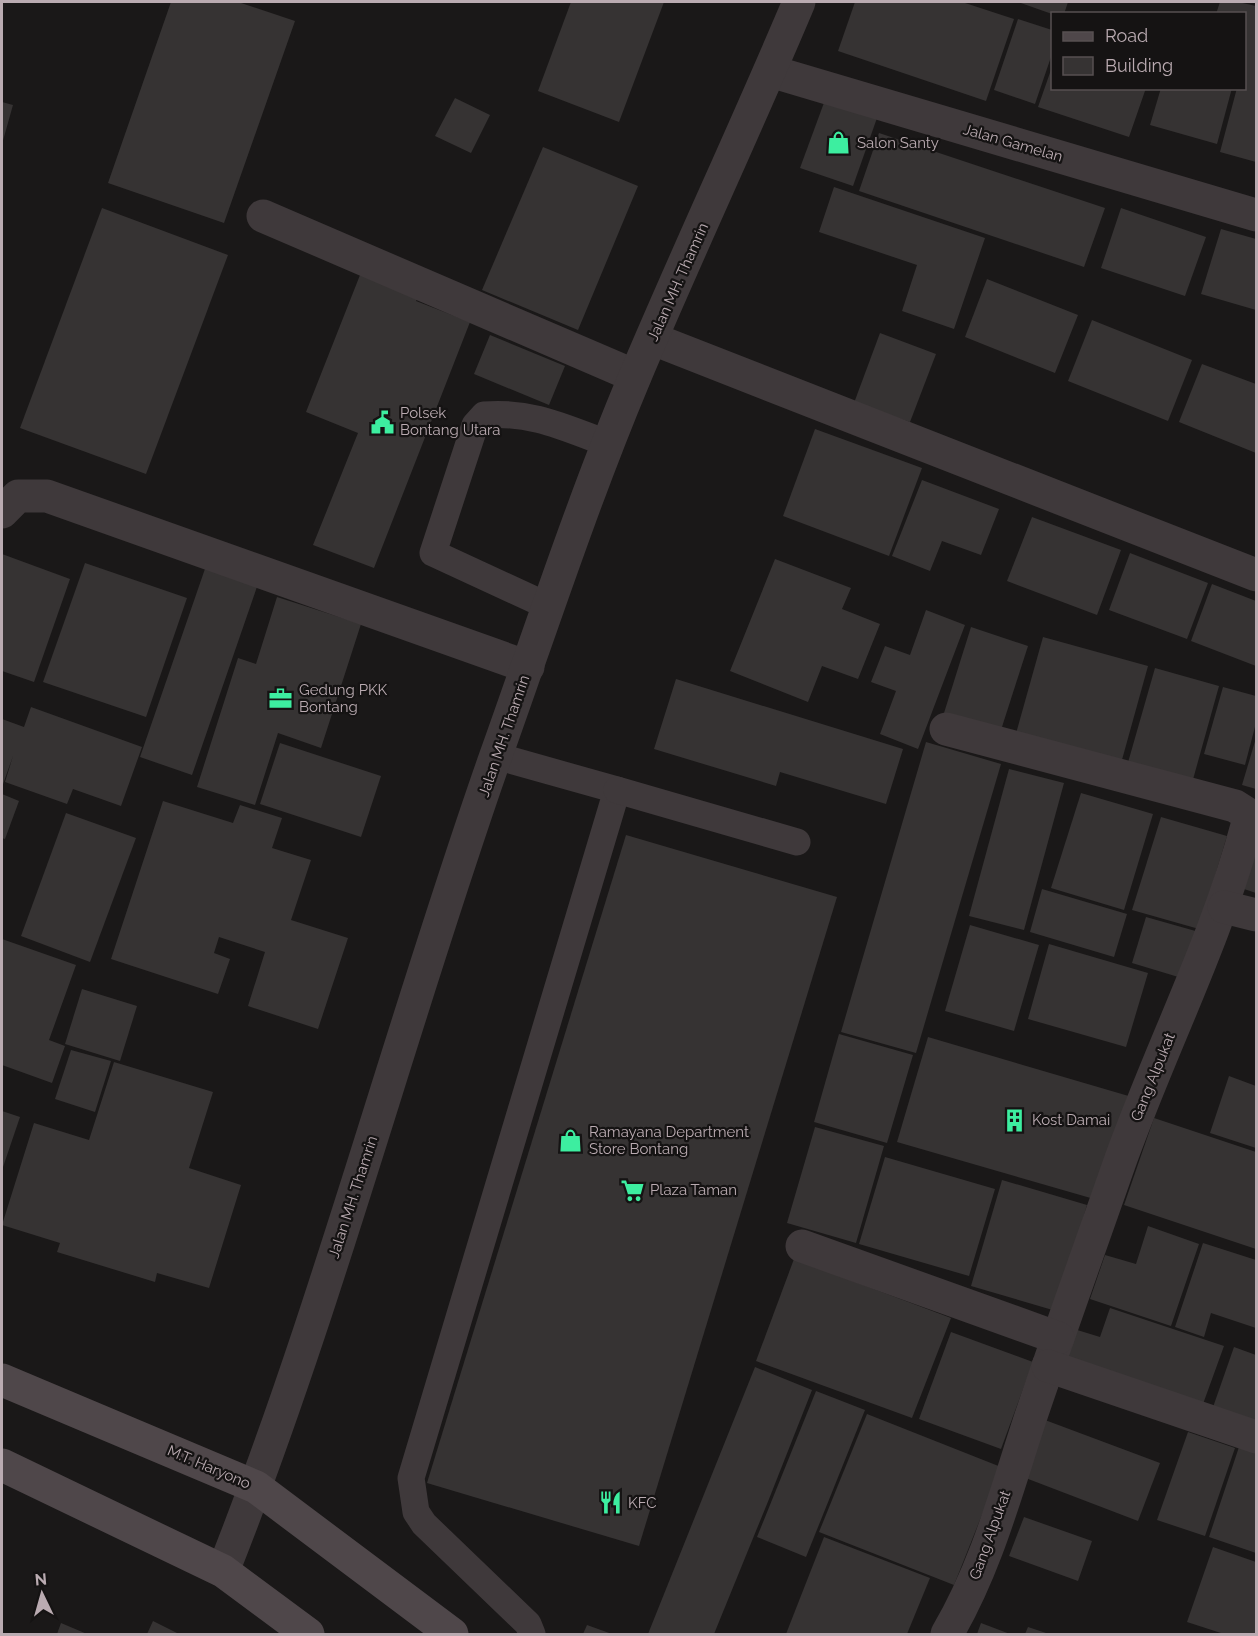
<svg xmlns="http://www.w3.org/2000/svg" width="1258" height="1636" font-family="Raleway,sans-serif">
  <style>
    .building { fill: #363333 }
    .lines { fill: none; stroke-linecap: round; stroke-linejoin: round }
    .service { stroke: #3f393b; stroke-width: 27 }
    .minor { stroke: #3f393b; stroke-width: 33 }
    .tertiary { stroke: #3f393b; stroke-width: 33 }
    .secondary { stroke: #4f474a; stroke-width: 33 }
    .labels { text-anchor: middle; stroke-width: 4.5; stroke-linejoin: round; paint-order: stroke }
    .poi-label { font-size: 15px; fill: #baabb1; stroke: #151313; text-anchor: start }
    .street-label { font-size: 15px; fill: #baabb1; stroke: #151313 }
  </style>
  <rect width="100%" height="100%" fill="#1a1818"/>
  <!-- building -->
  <g class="building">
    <polygon points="171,2 238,2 295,21 224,223 108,183"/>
    <polygon points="571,2 664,2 619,122 538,91"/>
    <polygon points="855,2 962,2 1014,19 986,101 838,51"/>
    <polygon points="1018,2 1068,2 1064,14 1052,14"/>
    <polygon points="1220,2 1238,2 1256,6 1256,162 1220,152 1237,88 1244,88 1246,56 1244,14 1216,14"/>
    <polygon points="1018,19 1052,30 1052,54 1035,104 994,90"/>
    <polygon points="1052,67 1052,88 1146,88 1129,137 1038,107"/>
    <polygon points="1161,88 1232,88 1217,144 1150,125"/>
    <polygon points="455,98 490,115 471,153 435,136"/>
    <polygon points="825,100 877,118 853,186 800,168"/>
    <polygon points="2,102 13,105 2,144"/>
    <polygon points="879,133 1105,208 1084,267 859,191"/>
    <polygon points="543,147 638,186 578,330 482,290"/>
    <polygon points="834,187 985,238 954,329 902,311 917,265 819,232"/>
    <polygon points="102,208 228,255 146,474 20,428"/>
    <polygon points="1121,208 1206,237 1185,296 1101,268"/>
    <polygon points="1221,229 1256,239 1256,310 1201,294"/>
    <polygon points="362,270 420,292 416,301 470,322 374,568 313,545 358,433 306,412"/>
    <polygon points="987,279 1078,315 1055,373 965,337"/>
    <polygon points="1092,320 1192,360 1168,421 1068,381"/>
    <polygon points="880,333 936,354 910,422 854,403"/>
    <polygon points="490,335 565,366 549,405 474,374"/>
    <polygon points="1202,364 1256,384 1256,453 1179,422"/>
    <polygon points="815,429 922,468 889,556 783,516"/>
    <polygon points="922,480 999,509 981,555 942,541 930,571 892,556"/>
    <polygon points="1032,517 1121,550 1097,615 1007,581"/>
    <polygon points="1130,553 1208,583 1187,639 1109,610"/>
    <polygon points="2,554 70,579 34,682 2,671"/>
    <polygon points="775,559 851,588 842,609 880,624 858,679 822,666 808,702 730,671"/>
    <polygon points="85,563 187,598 146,717 43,682"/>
    <polygon points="207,563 259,581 192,775 140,757"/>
    <polygon points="1212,584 1256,601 1256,666 1191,641"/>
    <polygon points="277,597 361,624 321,748 278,733 255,805 197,787 238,658 256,664"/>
    <polygon points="926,610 965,625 918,749 880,734 896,691 871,682 885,646 910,655"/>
    <polygon points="971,627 1028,646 1001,730 944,713"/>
    <polygon points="1043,637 1148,666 1120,767 1015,737"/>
    <polygon points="1155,668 1219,686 1192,783 1127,766"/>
    <polygon points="676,679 903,749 886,804 780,772 776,786 654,749"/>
    <polygon points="1223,687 1256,696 1256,723 1245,765 1204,754"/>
    <polygon points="31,707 142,747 121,806 73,789 67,804 5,782 13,756 2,787 2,719 24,727"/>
    <polygon points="1256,738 1256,789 1242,785"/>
    <polygon points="926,742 1001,764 916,1053 841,1032"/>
    <polygon points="280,743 381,776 361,837 260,804"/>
    <polygon points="1009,769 1064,783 1024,930 969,916"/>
    <polygon points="1081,793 1153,814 1124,910 1051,888"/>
    <polygon points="2,794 19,801 5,839 2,838"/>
    <polygon points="163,801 233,823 240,805 282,818 272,848 311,860 291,920 348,938 318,1029 248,1006 265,952 219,937 214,953 230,959 218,994 111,959"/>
    <polygon points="66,813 136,838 90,962 21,936"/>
    <polygon points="1161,817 1227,836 1199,929 1132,910"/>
    <polygon points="626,835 837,897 639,1546 427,1483"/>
    <polygon points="1256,848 1256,893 1244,889"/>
    <polygon points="1042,889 1127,914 1114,957 1030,932"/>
    <polygon points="1146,917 1199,932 1185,979 1132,963"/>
    <polygon points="970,925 1039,945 1014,1031 945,1011"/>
    <polygon points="2,939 76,965 49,1040 65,1046 52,1083 2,1065"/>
    <polygon points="1049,944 1148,973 1126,1047 1028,1019"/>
    <polygon points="82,989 137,1006 120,1061 65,1044"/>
    <polygon points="839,1034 913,1055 887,1143 814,1122"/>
    <polygon points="928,1037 1132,1097 1101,1201 897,1142"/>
    <polygon points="71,1050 111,1061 95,1112 55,1099"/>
    <polygon points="114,1062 213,1092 189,1168 241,1185 209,1288 157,1273 155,1282 57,1252 60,1243 2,1225 34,1123 89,1140"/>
    <polygon points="1229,1076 1256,1086 1256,1148 1210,1133"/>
    <polygon points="2,1111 20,1117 2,1170"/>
    <polygon points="1154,1118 1256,1152 1256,1249 1124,1205"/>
    <polygon points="815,1127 884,1146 856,1243 787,1223"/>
    <polygon points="885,1157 995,1189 969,1276 859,1244"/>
    <polygon points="1002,1180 1087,1205 1056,1311 971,1286"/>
    <polygon points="1148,1226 1199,1244 1171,1326 1090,1299 1105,1255 1136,1264"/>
    <polygon points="1203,1243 1256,1260 1256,1328 1211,1313 1204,1337 1175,1327"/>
    <polygon points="794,1259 951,1318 912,1418 756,1361"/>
    <polygon points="1110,1308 1224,1346 1203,1404 1064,1358 1074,1329 1100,1337"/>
    <polygon points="951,1332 1033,1362 1001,1449 919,1419"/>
    <polygon points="1234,1347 1256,1355 1256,1424 1212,1410"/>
    <polygon points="755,1367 812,1390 769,1499 714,1634 648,1634"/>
    <polygon points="816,1391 865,1410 806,1557 757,1537"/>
    <polygon points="867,1414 1001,1467 954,1585 819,1532"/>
    <polygon points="1045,1420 1160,1463 1138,1521 1023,1477"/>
    <polygon points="1188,1432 1235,1448 1205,1536 1157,1520"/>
    <polygon points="1239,1447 1256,1452 1256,1553 1209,1537"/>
    <polygon points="1024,1517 1092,1541 1078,1581 1009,1556"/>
    <polygon points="824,1537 930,1578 907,1634 786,1634"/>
    <polygon points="1213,1547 1256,1562 1256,1634 1224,1634 1187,1622"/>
    <polygon points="153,1621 179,1634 147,1634"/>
    <polygon points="61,1623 87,1634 57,1634"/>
    <polygon points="981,1623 1010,1634 977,1634"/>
    <polygon points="587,1625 612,1634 583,1634"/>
    <polygon points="1028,1627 1049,1634 1025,1634"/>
  </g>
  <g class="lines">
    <!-- service -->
    <g class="service">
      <path d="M550,607l-117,-54 42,-128 9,-10c48,-4 81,13 125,29"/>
      <polyline points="496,756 617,790 411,1478 416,1512 424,1524 528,1624 532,1634"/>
      <polyline points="617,790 797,842"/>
    </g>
    <!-- minor -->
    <g class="minor">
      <polyline points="770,71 1256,215"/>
      <polyline points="263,216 635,376"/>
      <polyline points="653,339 1256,575"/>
      <polyline points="2,512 18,496 47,496 528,667"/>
      <path d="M946,729l289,77 11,7 2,9c-32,121 -90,231 -131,348 -29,83 -59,166 -87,249 -24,73 -44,149 -83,215"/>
      <polyline points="1224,907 1256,915"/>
      <polyline points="802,1246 1058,1338"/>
      <polyline points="1048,1366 1256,1437"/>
    </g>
    <!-- tertiary -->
    <path class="tertiary" d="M223,1571c105,-265 177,-543 272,-813 45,-126 87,-255 139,-379 53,-126 112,-251 165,-377"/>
    <!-- secondary -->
    <g class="secondary">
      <polyline points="2,1380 256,1487 452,1634"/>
      <polyline points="2,1465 223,1571 308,1634"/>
    </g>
  </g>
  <!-- icons -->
  <defs>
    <symbol id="shop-bare" viewBox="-9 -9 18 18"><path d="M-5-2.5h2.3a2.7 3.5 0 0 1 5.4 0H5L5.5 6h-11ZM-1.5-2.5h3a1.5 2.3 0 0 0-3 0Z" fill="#3deea0" stroke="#151313" stroke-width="2.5" paint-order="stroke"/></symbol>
    <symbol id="civic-bare" viewBox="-9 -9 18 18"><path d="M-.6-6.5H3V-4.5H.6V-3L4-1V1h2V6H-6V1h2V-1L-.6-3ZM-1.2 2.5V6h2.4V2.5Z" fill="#3deea0" stroke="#151313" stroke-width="2.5" paint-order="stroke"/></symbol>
    <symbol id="office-bare" viewBox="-9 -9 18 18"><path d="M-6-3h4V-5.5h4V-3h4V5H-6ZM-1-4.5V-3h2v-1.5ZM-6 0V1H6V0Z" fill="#3deea0" stroke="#151313" stroke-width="2.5" paint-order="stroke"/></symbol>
    <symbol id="building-bare" viewBox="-9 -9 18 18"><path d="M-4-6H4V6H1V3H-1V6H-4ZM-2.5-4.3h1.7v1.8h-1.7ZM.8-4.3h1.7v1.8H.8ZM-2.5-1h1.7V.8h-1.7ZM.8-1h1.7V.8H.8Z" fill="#3deea0" stroke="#151313" stroke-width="2.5" paint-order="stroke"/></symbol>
    <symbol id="supermarket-bare" viewBox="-9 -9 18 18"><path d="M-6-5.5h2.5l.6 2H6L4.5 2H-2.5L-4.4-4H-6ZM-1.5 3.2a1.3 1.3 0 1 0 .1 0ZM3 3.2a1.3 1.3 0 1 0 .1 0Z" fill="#3deea0" stroke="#151313" stroke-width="2.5" paint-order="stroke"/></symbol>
    <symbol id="restaurant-bare" viewBox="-9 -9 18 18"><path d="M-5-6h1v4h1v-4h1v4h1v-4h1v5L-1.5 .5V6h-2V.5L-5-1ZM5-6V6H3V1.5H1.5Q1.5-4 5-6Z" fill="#3deea0" stroke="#151313" stroke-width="2.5" paint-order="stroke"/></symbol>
  </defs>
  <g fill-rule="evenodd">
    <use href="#shop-bare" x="822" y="126" width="33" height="33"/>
    <use href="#civic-bare" x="366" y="406" width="33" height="33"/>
    <use href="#office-bare" x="264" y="682" width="33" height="33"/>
    <use href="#building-bare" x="998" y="1104" width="33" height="33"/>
    <use href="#shop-bare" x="554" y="1124" width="33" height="33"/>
    <use href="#supermarket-bare" x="616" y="1174" width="33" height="33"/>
    <use href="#restaurant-bare" x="594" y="1486" width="33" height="33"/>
  </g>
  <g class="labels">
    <!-- poi labels -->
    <g class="poi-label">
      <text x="857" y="148">Salon Santy</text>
      <text x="400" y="418">Polsek<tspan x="400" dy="17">Bontang Utara</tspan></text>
      <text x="299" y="695">Gedung PKK<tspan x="299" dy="17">Bontang</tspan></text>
      <text x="1032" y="1125">Kost Damai</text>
      <text x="589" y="1137">Ramayana Department<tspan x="589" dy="17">Store Bontang</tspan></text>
      <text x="650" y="1195">Plaza Taman</text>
      <text x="628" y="1508">KFC</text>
    </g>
    <!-- street labels -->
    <g class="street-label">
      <text transform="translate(1013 143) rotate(16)" y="5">Jalan Gamelan</text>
      <text transform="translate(678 282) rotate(-66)" y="5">Jalan MH. Thamrin</text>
      <text transform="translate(504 736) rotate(-71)" y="5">Jalan MH. Thamrin</text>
      <text transform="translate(1153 1077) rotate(-68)" y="5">Gang Alpukat</text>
      <text transform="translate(353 1197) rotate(-72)" y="5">Jalan MH. Thamrin</text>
      <text transform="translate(209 1467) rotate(23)" y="5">M.T. Haryono</text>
      <text transform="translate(990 1535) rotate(-70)" y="5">Gang Alpukat</text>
    </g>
  </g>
  <!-- border -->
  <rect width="1258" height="1636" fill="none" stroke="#baabb1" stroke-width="6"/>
  <!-- legend -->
  <rect x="1051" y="12" width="195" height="78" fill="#151313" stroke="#575052" stroke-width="1.5"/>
  <rect x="1063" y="32" width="30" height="9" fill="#4f474a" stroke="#575052" stroke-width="1.5"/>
  <text x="1105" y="42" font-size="18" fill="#baabb1">Road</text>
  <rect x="1063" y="57" width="30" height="18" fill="#363333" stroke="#575052" stroke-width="1.5"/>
  <text x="1105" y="72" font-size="18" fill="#baabb1">Building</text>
  <!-- north arrow -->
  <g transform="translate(42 1594) rotate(355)" stroke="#151313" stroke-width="4.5" paint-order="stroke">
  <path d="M0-4.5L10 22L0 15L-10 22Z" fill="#baabb1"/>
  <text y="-9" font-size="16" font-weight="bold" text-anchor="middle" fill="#baabb1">N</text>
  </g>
</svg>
